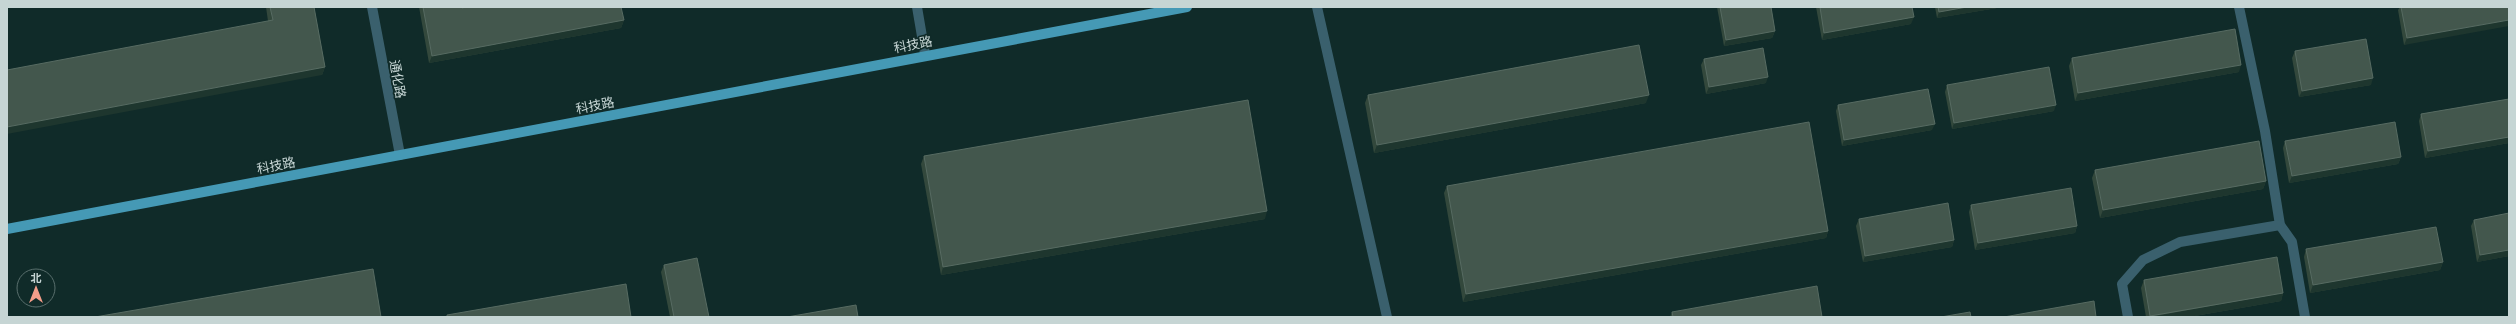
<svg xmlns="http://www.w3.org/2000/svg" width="2516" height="324" font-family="'PT Sans','Noto Sans SC',sans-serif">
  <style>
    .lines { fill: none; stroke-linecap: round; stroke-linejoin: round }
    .minor { stroke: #3a606d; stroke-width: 10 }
    .primary { stroke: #4599b5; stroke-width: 10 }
    .wall { fill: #33483c }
    .shaded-wall { fill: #1e362e }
    .building { fill: #43574d; stroke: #576b62 }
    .labels { text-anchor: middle; stroke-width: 3.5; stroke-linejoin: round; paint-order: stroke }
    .street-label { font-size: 13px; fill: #c6d5d4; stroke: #102b29 }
  </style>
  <rect width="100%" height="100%" fill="#102b29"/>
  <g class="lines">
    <!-- minor -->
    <g class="minor">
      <polyline points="372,7 400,155"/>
      <polyline points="917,7 925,54"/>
      <polyline points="1317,7 1387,317"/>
      <polyline points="2239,7 2265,131 2280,225 2292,242 2305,317"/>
      <polyline points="2128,317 2122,284 2143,260 2180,242 2280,225"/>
    </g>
    <!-- primary -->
    <polyline class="primary" points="7,229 1187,7"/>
  </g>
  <!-- wall -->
  <g class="wall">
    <polygon points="266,7 314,7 325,67 322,75 268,21"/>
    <polygon points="419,7 462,7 462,8 624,20 621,28 429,63"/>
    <polygon points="1717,7 1771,7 1775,31 1772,38 1724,46"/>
    <polygon points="1816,7 1912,7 1911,24 1822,40"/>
    <polygon points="1935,7 2003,7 1937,18"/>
    <polygon points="2400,7 2509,7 2404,45 2398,10"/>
    <polygon points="2295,51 2371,85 2299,97 2292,58"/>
    <polygon points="2072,58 2239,72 2075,101 2069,66"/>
    <polygon points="1704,59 1766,83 1706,94 1701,65"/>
    <polygon points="1947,85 2054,111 1952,129 1945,92"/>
    <polygon points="1368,95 1646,103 1374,153 1365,103"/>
    <polygon points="2509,99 2509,143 2425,158 2419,121 2421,114"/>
    <polygon points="1838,105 1932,130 1842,146 1836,111"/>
    <polygon points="2285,141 2401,157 2398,164 2289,183 2283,148"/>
    <polygon points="924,156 1265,219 941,275 921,164"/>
    <polygon points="2095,170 2266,181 2263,189 2100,218 2092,178"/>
    <polygon points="1447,186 1828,231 1826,238 1463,302 1444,193"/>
    <polygon points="1971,205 2077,226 2075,233 1975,250 1969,212"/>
    <polygon points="2509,213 2509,256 2477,262 2471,226 2474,220"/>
    <polygon points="1859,219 1954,240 1952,247 1863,262 1856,226"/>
    <polygon points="2306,249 2443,262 2440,270 2310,293 2304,257"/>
    <polygon points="664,265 709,317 670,317 661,272"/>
    <polygon points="2144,280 2283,293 2281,301 2189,317 2146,317 2141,288"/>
    <polygon points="1672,312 1822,317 1670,317"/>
  </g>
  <!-- shaded-wall -->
  <g class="shaded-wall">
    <polygon points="1967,7 2003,7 1937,18 1939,12"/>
    <polygon points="1914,17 1911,24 1822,40 1824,33"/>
    <polygon points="624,20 621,28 429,63 432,56"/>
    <polygon points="2509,20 2509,26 2404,45 2407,38"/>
    <polygon points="1775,31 1772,38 1724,46 1726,40"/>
    <polygon points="2241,65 2239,72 2075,101 2078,93"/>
    <polygon points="325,67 322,75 7,134 7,127"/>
    <polygon points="1768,77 1766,83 1706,94 1709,87"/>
    <polygon points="2373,78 2371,85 2299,97 2302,91"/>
    <polygon points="1649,95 1646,103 1374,153 1377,145"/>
    <polygon points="2056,105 2054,111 1952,129 1954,123"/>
    <polygon points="1935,124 1932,130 1842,146 1844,140"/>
    <polygon points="2509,137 2509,143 2425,158 2428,151"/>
    <polygon points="2401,157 2398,164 2289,183 2292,176"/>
    <polygon points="2266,181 2263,189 2100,218 2103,210"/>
    <polygon points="1267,211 1265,219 941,275 943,267"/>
    <polygon points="2077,226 2075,233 1975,250 1978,243"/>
    <polygon points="1828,231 1826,238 1463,302 1466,294"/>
    <polygon points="1954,240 1952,247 1863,262 1865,256"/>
    <polygon points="2509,250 2509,256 2477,262 2480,255"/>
    <polygon points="2443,262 2440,270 2310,293 2313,285"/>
    <polygon points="2283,293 2281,301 2189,317 2150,317"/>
  </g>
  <!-- building -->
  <g class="building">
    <polygon points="270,7 314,7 325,67 7,127 7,70 273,20"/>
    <polygon points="423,7 462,7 462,8 466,7 621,7 624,20 432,56"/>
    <polygon points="1720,7 1771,7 1775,31 1726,40"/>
    <polygon points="1820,7 1912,7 1914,17 1824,33"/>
    <polygon points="1938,7 1967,7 1939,12"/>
    <polygon points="2401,7 2509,7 2509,20 2407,38"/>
    <polygon points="2235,29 2241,65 2078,93 2072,58"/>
    <polygon points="2366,39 2373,78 2302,91 2295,51"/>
    <polygon points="1639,45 1649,95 1377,145 1368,95"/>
    <polygon points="1763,48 1768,77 1709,87 1704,59"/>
    <polygon points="2049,67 2056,105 1954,123 1947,85"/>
    <polygon points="1928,89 1935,124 1844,140 1838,105"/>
    <polygon points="2509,99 2509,137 2428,151 2421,114"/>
    <polygon points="1248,100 1267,211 943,267 924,156"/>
    <polygon points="1809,122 1828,231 1466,294 1447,186"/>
    <polygon points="2395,122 2401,157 2292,176 2285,141"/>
    <polygon points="2259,141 2266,181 2103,210 2095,170"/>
    <polygon points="2071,188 2077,226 1978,243 1971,205"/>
    <polygon points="1948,203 1954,240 1865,256 1859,219"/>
    <polygon points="2509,213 2509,250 2480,255 2474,220"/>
    <polygon points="2436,227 2443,262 2313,285 2306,249"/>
    <polygon points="2277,257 2283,293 2150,316 2144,280"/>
    <polygon points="697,258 709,317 674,317 664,265"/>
    <polygon points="373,269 381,317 95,317"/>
    <polygon points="626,284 631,317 447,317 447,315"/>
    <polygon points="1817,286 1822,317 1673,317 1672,312"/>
    <polygon points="2094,301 2096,317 2004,317"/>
    <polygon points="856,305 858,317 787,317"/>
    <polygon points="1970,312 1971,317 1941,317"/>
  </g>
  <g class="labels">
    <!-- street labels -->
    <g class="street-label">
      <text transform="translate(913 44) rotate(-11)" y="5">科技路</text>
      <text transform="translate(398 79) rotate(80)" y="5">通化路</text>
      <text transform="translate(595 105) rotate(-11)" y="5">科技路</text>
      <text transform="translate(276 165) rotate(-11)" y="5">科技路</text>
    </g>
  </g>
  <!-- border -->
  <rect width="2516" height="324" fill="none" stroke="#c6d5d4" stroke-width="16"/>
  <!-- north arrow -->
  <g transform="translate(36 288)"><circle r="19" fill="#102b29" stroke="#596f6d"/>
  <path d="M0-3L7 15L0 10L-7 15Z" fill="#f49e8a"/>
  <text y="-6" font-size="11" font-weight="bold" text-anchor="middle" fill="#c6d5d4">北</text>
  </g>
</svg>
